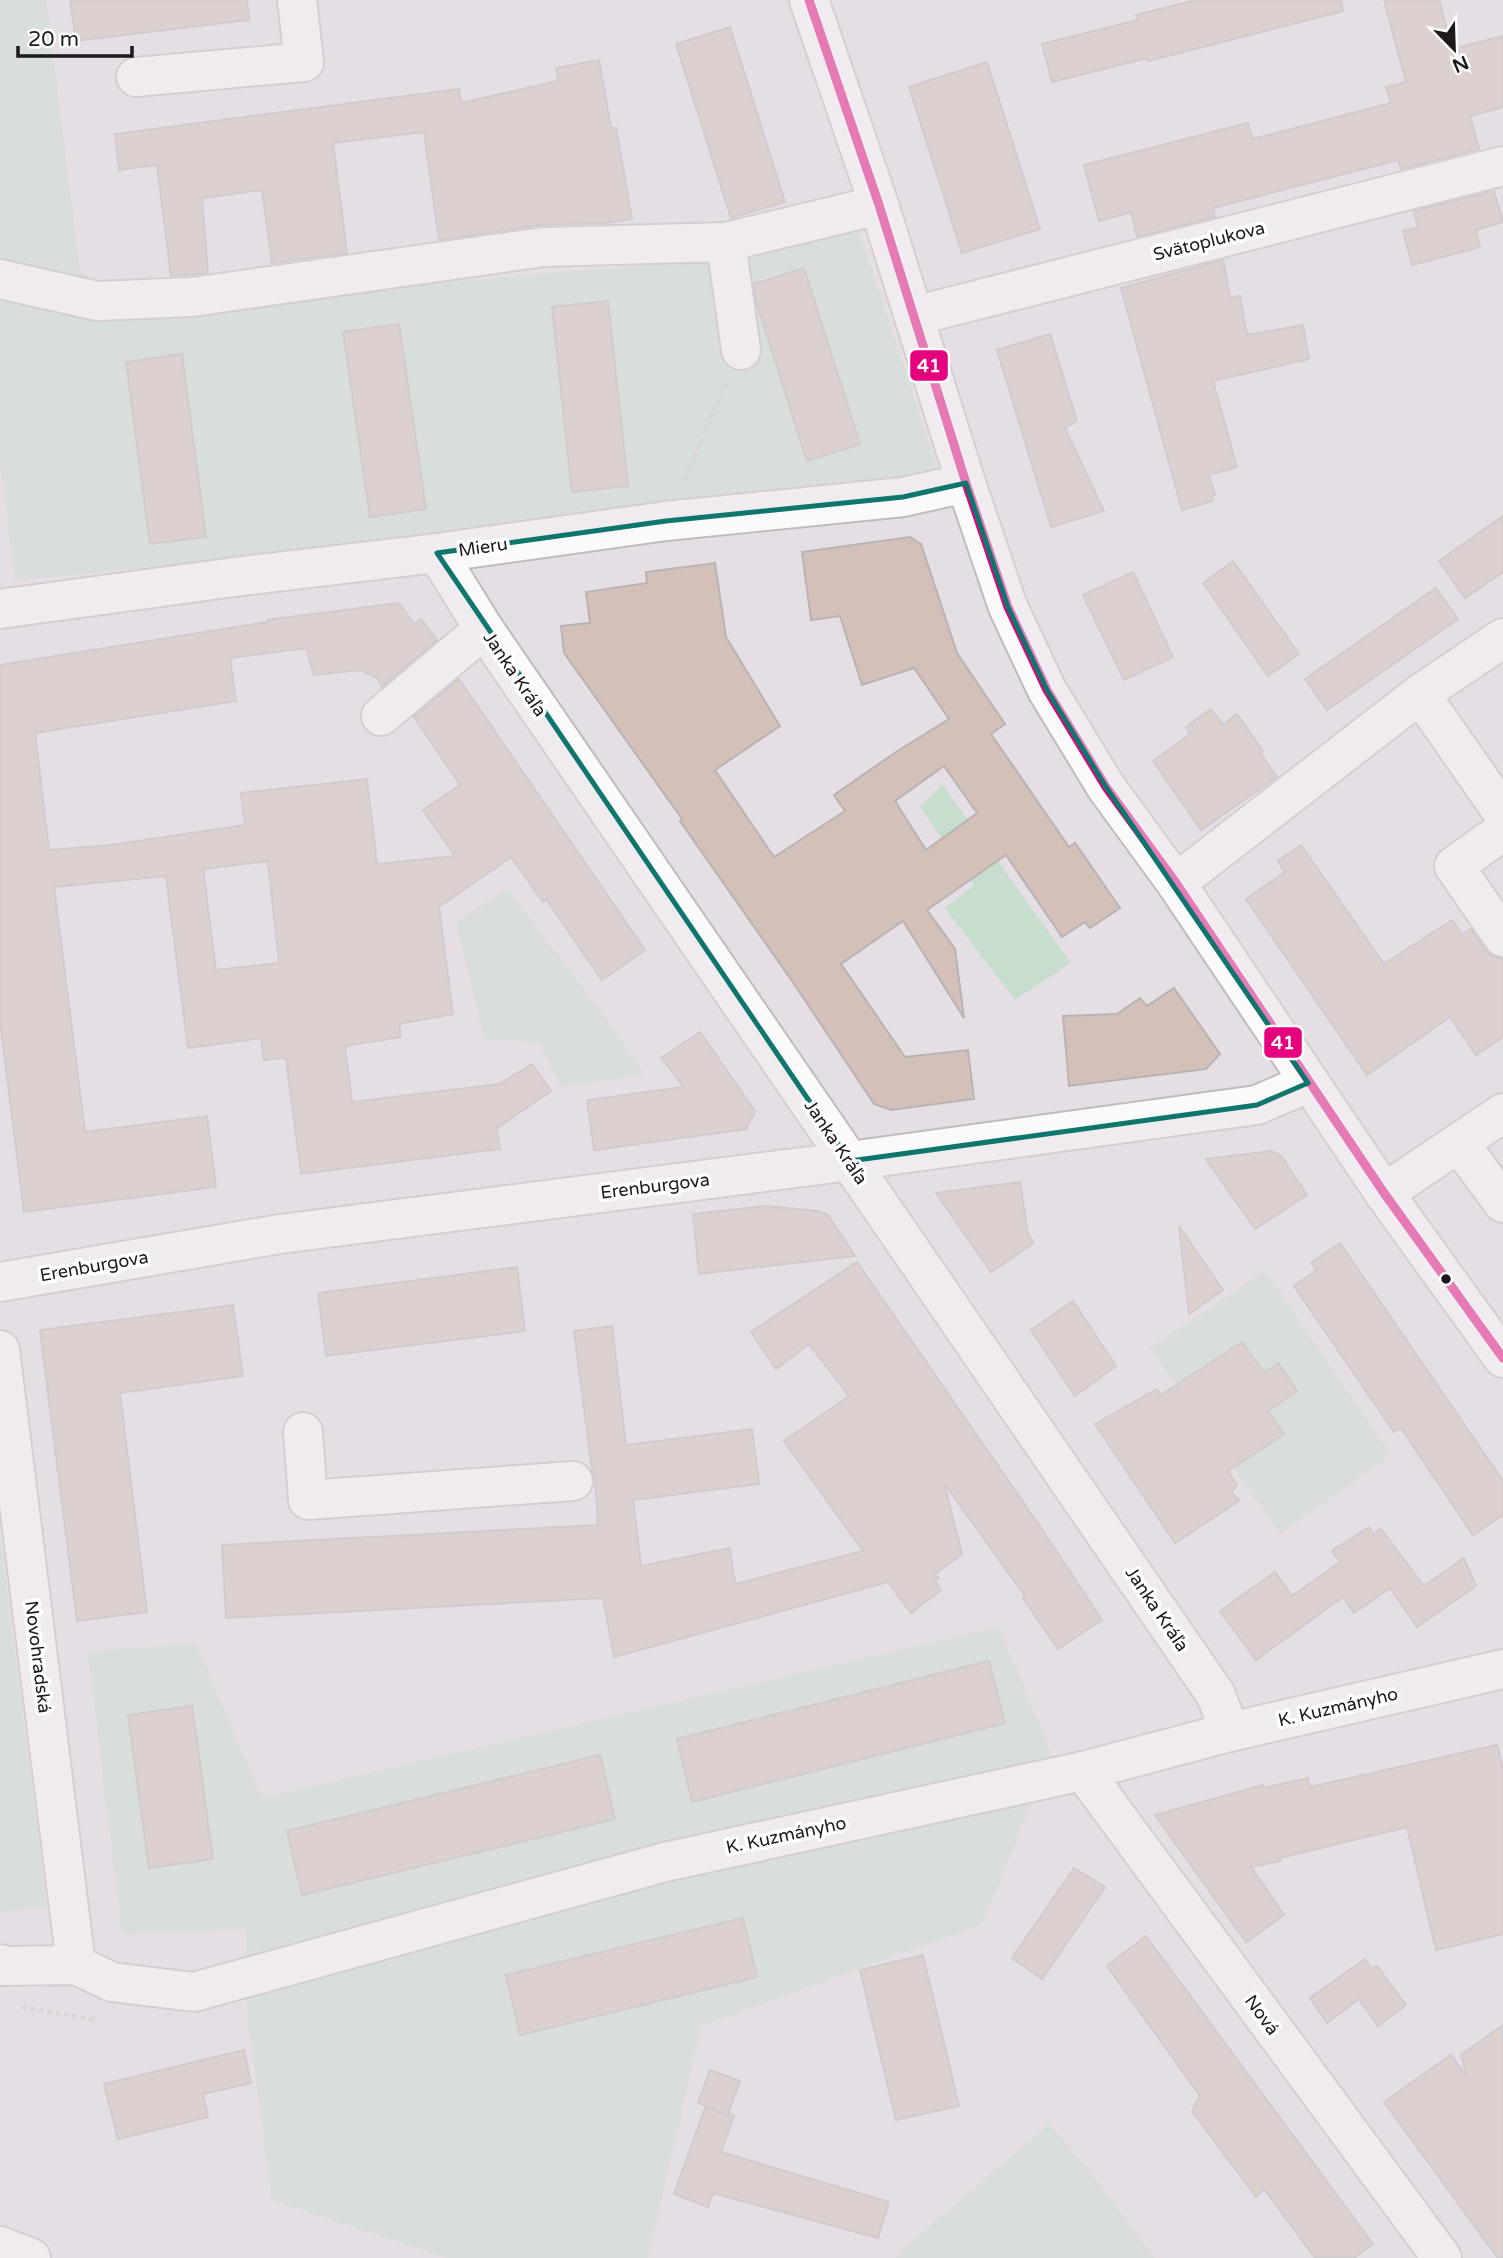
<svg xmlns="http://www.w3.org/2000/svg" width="1503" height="2258" font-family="'Varela Round',sans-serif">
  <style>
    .green { fill: #c7ddcd }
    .building { fill: #d2c0b9; stroke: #b9b3b4; stroke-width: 2; fill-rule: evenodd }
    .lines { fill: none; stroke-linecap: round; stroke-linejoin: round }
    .minor-casing { stroke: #c0bbbf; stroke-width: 42 }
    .path { stroke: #cccacc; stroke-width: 4.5; stroke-dasharray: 5 3.5; stroke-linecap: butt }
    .minor { stroke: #fbfafb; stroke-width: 38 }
    .bus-1-casing { stroke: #fff; stroke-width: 14 }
    .bus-1 { stroke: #e5007d; stroke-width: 9 }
    .marked { fill: none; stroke: #0f766e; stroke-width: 5; stroke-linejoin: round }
    .bus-dot { fill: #1c181c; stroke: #fff; stroke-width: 2.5 }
    .labels { text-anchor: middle; stroke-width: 7; stroke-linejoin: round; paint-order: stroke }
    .street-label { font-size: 18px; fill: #1c181c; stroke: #fff }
    .line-badge { stroke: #fff; stroke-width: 2.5 }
    .badge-label { font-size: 19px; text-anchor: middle; font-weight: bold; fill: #fff }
  </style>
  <rect width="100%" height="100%" fill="#e5dee4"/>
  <!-- green -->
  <g class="green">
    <polygon points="0,0 46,0 80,272 145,307 746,257 857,224 945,493 15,580 0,461"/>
    <polygon points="942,784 1071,963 1015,1000 945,908 974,885 920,807"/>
    <polygon points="507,889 600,1010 644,1074 561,1087 539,1043 484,1038 456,922"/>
    <polygon points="1265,1271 1391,1455 1280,1534 1150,1348"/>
    <polygon points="0,1531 47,1907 0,1913"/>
    <polygon points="999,1627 1051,1752 983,1924 701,2026 648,2258 447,2258 272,2200 247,2013 246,1929 122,1934 88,1652 196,1643 262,1798"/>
    <polygon points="1049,2124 1089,2170 1155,2258 897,2258 902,2250"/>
  </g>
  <!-- building -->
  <g class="building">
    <polygon points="70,0 247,0 249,20 76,41"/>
    <polygon points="1196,0 1341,0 1343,11 1148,61 1147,58 1052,82 1042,44 1138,20 1136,15"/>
    <polygon points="1384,0 1439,0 1452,49 1503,36 1503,107 1470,116 1479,149 1401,169 1398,160 1213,208 1215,217 1137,237 1131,212 1099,221 1084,165 1248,123 1253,139 1391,103 1386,87 1406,82"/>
    <polygon points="730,27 785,202 731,218 676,44"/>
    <polygon points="599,60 611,128 616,128 632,219 607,223 540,225 439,240 424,132 333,143 347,253 272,263 262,190 202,198 208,273 171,276 157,165 119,170 115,134 459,89 461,103 558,81 556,68"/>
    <polygon points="987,62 1040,229 962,253 909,87"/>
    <polygon points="1491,192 1494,192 1503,222 1476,230 1480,247 1412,265 1403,231 1418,227 1413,211"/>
    <polygon points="1223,260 1230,297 1240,296 1247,335 1303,325 1309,359 1213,381 1237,467 1209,475 1215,495 1212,496 1213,501 1182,510 1121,288"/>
    <polygon points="804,268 860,444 807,461 756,301 754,284"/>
    <polygon points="608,301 628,486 572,492 552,307"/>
    <polygon points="399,324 426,509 370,517 343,332"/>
    <polygon points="1050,334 1077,421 1065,428 1104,511 1051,527 997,350"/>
    <polygon points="182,354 206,537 150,544 126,362"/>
    <polygon points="1503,516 1503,572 1465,598 1439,561"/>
    <path d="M910,537l11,7 36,109 48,71 -14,10 78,113 6,-4 45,65 -30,20 -5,-6 -23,15 -56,-82 -79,55 28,39 9,69 -61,-97 -62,43 64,93 63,-7 6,49 -83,11 -17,-6 -82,-123 -112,-160 2,-2 -118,-166 -3,-27 29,-3 -4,-31 61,-9 -1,-11 69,-9 11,74 54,89 -65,44 59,87 71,-46 -11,-16 62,-43 53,-33 -35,-51 -52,17 -22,-69 -29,4 -9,-68zM944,766l33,47 -51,37 -31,-49z"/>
    <polygon points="1233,561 1299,654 1268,676 1203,583"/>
    <polygon points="1133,572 1173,657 1124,680 1083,595"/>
    <polygon points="1436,588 1458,619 1327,710 1305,679"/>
    <path d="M399,603l15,21 7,-5 16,21 -55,47 -5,-9 -16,-8 -47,5 -8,-27 -76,10 6,43 -201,32 14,117 62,-5 134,-20 -4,-32 126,-14 10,85 78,-8 -32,-46 37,-25 -46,-68 45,-38 186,271 -43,30 -56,-81 -3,3 -32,-45 -72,50 14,107 -54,10 2,13 -56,9 7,56 147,-18 33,-20 19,27 -54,37 3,21 -199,25 -15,-116 -22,2 -3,-22 -73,10 -22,-172 -112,11 31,245 122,-16 9,71 -192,25 -24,-190v-357l267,-43v-2zM268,861l11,102 -63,7 -13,-101z"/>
    <polygon points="1211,709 1223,725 1237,714 1263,751 1260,753 1277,777 1201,830 1153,761 1190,734 1186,727"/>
    <polygon points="1301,845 1384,964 1452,920 1462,934 1471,929 1485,950 1493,956 1503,959 1503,1037 1476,1055 1450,1017 1367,1075 1246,899 1285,872 1278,861"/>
    <polygon points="1174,988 1220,1054 1206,1069 1069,1086 1063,1016 1117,1014 1140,998 1147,1006"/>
    <polygon points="700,1032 755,1111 746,1129 594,1150 587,1100 684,1087 661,1058"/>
    <polygon points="1272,1151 1281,1156 1307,1195 1255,1229 1206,1159"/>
    <polygon points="1020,1182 1028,1234 1034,1243 991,1272 936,1193"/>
    <polygon points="766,1206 818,1211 828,1215 855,1256 699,1274 693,1214"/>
    <polygon points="1179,1226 1223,1290 1189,1314"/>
    <polygon points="1340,1243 1503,1481 1503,1515 1473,1535 1401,1428 1394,1432 1294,1286 1317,1270 1311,1263"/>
    <polygon points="857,1262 1041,1528 1102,1620 1058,1649 1023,1598 1025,1596 944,1483 962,1554 935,1574 939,1578 935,1581 941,1590 911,1613 888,1582 614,1657 603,1598 226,1618 222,1545 598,1525 595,1479 592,1470 574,1331 612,1326 626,1445 752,1429 759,1484 633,1500 641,1566 730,1548 735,1584 863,1551 784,1441 849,1396 809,1344 776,1369 751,1332"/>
    <polygon points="517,1267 525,1331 326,1356 318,1293"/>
    <polygon points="1073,1301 1116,1366 1075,1396 1031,1330"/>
    <polygon points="233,1305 243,1376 120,1393 147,1612 77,1621 40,1330"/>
    <polygon points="1242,1342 1264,1373 1278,1363 1297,1391 1268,1411 1284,1434 1228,1471 1237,1485 1232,1492 1239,1501 1175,1543 1095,1424 1157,1389 1161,1395"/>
    <polygon points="1369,1527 1374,1534 1381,1529 1424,1586 1464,1558 1476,1586 1417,1627 1390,1588 1354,1613 1343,1597 1256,1660 1220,1611 1275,1572 1292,1596 1340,1562 1332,1551"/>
    <polygon points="989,1661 1005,1723 692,1802 677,1739"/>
    <polygon points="192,1706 213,1859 149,1868 128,1715"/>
    <polygon points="1497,1745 1503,1770 1503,1934 1436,1950 1407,1827 1280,1858 1280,1861 1251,1867 1284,1915 1246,1942 1155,1815 1263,1785 1264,1788 1308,1778 1310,1787"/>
    <polygon points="600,1755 615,1819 302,1895 287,1831"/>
    <polygon points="1074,1868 1105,1887 1042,1979 1012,1958"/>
    <polygon points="743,1918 757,1977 520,2035 506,1975"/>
    <polygon points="1146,1936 1373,2244 1354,2258 1315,2258 1264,2189 1256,2197 1192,2111 1200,2096 1107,1966"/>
    <polygon points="923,1955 959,2106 896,2120 860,1970"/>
    <polygon points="1365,1959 1372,1969 1377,1966 1406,2005 1378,2026 1359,1999 1327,2023 1310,1998"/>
    <polygon points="1503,2025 1503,2258 1498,2258 1384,2102 1451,2055 1467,2077 1461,2055"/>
    <polygon points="244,2050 251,2083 203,2094 208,2117 118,2139 104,2084"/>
    <polygon points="710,2070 740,2081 728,2114 734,2116 721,2152 889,2202 878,2238 713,2193 708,2207 674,2194 705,2108 723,2113 698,2103"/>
  </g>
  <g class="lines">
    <defs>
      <g id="minor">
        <polyline points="809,0 879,205 966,483 1008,607 1047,690 1106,787 1176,883 1384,1193 1503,1358"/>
        <polyline points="136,77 304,62 297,0"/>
        <polyline points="726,242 741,350"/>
        <polyline points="0,279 97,301 192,297 543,247 726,242 879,205"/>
        <polyline points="914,316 1503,166"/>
        <polyline points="437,553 484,629 1216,1695 1230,1732"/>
        <polyline points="0,609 242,576 437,553 666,521 903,497 966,483"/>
        <polyline points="1420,694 1503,813"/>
        <polyline points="381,716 484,629"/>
        <polyline points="1503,831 1454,866 1503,937"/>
        <polyline points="1176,883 1420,694 1503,638"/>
        <polyline points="1459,1143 1503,1203"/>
        <polyline points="1384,1193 1503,1113"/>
        <polyline points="0,1282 280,1234 850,1161 1257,1105 1308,1083"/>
        <polyline points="0,1350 76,1965"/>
        <polyline points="303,1432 308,1500 573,1481"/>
        <polyline points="1083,1771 1442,2258"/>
        <polyline points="0,1964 3,1966 76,1965 112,1982 194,1992 665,1862 1083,1771 1230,1732 1503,1669"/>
        <polyline points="0,2246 31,2258"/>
      </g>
    </defs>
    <!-- minor casing -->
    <use href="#minor" class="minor-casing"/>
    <!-- path -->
    <g class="path">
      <polyline points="684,481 726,383"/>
      <polyline points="22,2007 96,2020"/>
    </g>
    <!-- minor -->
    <use href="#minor" class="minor"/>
    <defs>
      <polyline id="bus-1" points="809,0 879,205 966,483 1008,607 1047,690 1106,787 1176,883 1384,1193 1503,1358"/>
    </defs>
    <!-- bus-1 casing -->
    <use href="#bus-1" class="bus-1-casing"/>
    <!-- bus-1 -->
    <use href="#bus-1" class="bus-1"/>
  </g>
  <!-- marked area -->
  <path d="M0 0H1503V2258H0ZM966,483l42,124 39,83 59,97 202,296 -51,22 -407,56 -413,-608 229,-32 237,-24z" fill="#e5dee4" fill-opacity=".55" fill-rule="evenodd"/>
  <path class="marked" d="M966,483l42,124 39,83 59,97 202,296 -51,22 -407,56 -413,-608 229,-32 237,-24z"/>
  <!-- markers -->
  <circle class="bus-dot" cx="1446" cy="1279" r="6"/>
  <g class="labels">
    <!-- street labels -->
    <g class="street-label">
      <text transform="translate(1209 241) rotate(-14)" y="6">Svätoplukova</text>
      <text transform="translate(483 547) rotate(-8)" y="6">Mieru</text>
      <text transform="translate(515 674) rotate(56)" y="6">Janka Kráľa</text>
      <text transform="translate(836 1142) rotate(56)" y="6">Janka Kráľa</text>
      <text transform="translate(655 1186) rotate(-7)" y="6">Erenburgova</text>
      <text transform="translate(94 1266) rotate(-10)" y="6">Erenburgova</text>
      <text transform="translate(1157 1609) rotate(56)" y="6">Janka Kráľa</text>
      <text transform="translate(38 1657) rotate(83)" y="6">Novohradská</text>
      <text transform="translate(1338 1707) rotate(-13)" y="6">K. Kuzmányho</text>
      <text transform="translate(786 1835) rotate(-12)" y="6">K. Kuzmányho</text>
      <text transform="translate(1262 2015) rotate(54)" y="6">Nová</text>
    </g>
  </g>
  <g class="line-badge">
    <rect x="909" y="349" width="40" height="33" rx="7" fill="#e5007d"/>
    <rect x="1263" y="1026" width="40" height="33" rx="7" fill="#e5007d"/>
  </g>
  <g class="badge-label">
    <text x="929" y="372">41</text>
    <text x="1283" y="1049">41</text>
  </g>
  <!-- north arrow -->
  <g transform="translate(1454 49) rotate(157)" stroke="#ffffff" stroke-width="5" paint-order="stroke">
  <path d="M0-5L12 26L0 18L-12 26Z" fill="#1c181c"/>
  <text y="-10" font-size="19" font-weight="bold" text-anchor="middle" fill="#1c181c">N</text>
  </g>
  <!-- scale -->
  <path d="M18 46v10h114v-10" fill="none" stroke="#1c181c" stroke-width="3.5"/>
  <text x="28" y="46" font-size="21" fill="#1c181c" stroke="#ffffff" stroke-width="5" paint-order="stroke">20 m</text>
</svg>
